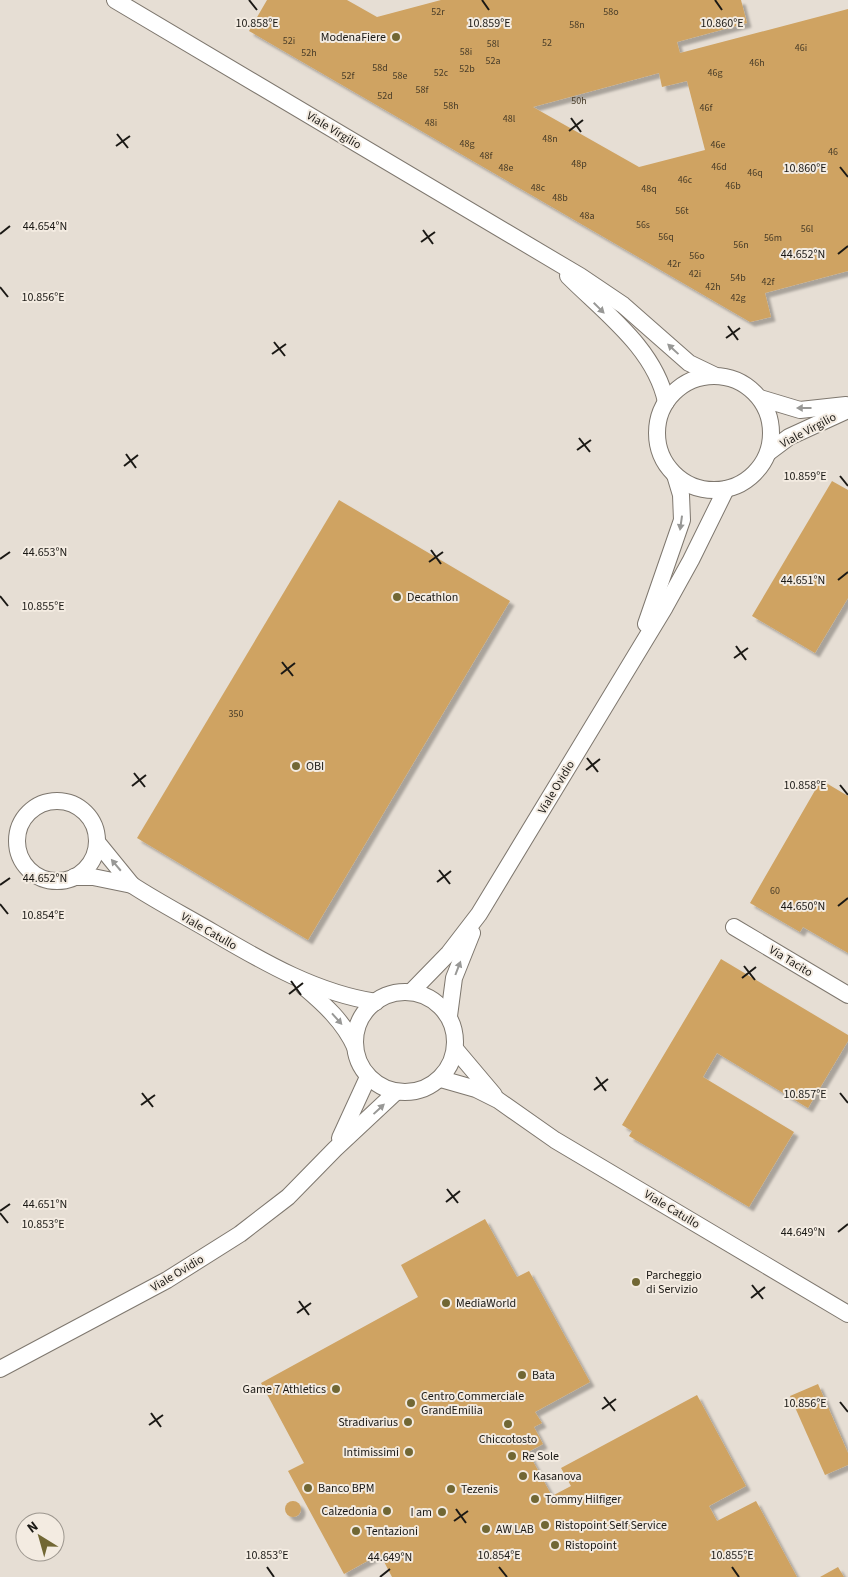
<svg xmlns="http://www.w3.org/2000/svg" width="848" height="1577" font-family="'Source Sans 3',sans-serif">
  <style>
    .building { fill: #cfa362; fill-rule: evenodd; filter: url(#shadow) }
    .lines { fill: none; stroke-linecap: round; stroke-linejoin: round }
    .minor-casing { stroke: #7e776e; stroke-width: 18 }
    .minor { stroke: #fff; stroke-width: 16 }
    .oneway { fill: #989896 }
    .ticks { fill: none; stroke: #1b1915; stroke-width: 2 }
    .poi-dot { fill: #716734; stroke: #f3ebe1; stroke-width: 2 }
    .labels { text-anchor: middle; stroke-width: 4; stroke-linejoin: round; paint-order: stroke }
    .number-label { font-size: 10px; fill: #483c28 }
    .poi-label { font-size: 12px; fill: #1b1915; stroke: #f3ebe1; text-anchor: start }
    .street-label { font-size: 12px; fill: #1b1915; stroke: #f3ebe1 }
    .ticks-label { font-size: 12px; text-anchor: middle; fill: #1b1915; stroke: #f3ebe1; stroke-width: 4; stroke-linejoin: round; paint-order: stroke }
  </style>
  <defs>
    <filter id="shadow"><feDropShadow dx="4.5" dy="4.5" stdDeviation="1" flood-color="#0004"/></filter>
  </defs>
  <rect width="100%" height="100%" fill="#e6ded4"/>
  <!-- building -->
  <g class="building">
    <path d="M267,0h80l30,17 64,-17h300l6,23 -70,19 3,11 168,-44v262l-83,22 6,24 -21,5 -501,-291zM659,73l3,14 25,-6 18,69 -66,17 -106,-60z"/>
    <polygon points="832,481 848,490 848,598 815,653 752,616"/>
    <polygon points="339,500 510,601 308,940 137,838"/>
    <polygon points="821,780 848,796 848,953 803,927 800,932 750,903"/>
    <polygon points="721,959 848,1035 848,1041 808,1108 717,1053 703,1077 794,1132 749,1207 629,1136 632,1131 622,1125"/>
    <polygon points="485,1219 517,1277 529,1271 590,1382 535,1412 542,1423 534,1427 543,1444 528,1452 552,1496 571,1486 561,1468 697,1395 746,1486 709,1506 717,1521 756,1501 797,1577 392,1577 380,1554 344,1574 288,1471 304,1463 261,1383 418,1297 401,1265"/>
    <polygon points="818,1384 848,1453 848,1465 825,1475 790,1396"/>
    <circle cx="293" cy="1509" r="8"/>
    <polygon points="838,1567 844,1577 820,1577"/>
  </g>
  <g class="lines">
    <defs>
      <g id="minor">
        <polyline points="115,0 580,276 623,305 689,363 714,375"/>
        <path d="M568,276c37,37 87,73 98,126"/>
        <circle cx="714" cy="433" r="57"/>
        <polyline points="760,398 800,410 846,405"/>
        <polyline points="769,452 789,437 848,410"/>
        <polyline points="646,624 682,520 681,495 675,475"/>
        <circle cx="57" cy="841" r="40"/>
        <polyline points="74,877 93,877 132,885 97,842"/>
        <path d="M132,885c26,17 55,32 82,48 51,30 103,60 162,69"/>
        <polyline points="734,927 848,995"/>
        <path d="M304,987c20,17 40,35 51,60"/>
        <circle cx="405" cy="1042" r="50"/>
        <polyline points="411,992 449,953 479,914 665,607 691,560 726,489"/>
        <polyline points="449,1016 454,978 472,933"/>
        <polyline points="456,1050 494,1095"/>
        <polyline points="441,1079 476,1089 498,1100 555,1140 848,1314"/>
        <polyline points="340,1138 368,1077"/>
        <polyline points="0,1369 167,1280 240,1234 288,1197 335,1149 396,1092"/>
      </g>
    </defs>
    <!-- minor casing -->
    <use href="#minor" class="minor-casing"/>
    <!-- minor -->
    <use href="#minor" class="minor"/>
  </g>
  <!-- one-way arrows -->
  <defs><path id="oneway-solid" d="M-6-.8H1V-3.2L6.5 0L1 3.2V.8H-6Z" transform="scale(1.25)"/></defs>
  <g class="oneway">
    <use href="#oneway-solid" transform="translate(599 308) rotate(45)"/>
    <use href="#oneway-solid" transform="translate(673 349) rotate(-137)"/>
    <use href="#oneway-solid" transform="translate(804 408) rotate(180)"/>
    <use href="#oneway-solid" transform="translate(681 523) rotate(98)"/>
    <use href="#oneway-solid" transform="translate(116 865) rotate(-130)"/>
    <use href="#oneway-solid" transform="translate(458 968) rotate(-69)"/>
    <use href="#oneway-solid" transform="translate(337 1019) rotate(48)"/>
    <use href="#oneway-solid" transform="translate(379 1109) rotate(-43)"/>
  </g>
  <!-- ticks -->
  <path class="ticks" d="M249,0l8,10M482,0l7,10M715,0l7,10M571,118l10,14M569,131l14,-11M117,134l11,14M116,146l14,-10M840,167l8,10M423,230l10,14M0,234l10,-8M421,242l14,-10M838,254l10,-8M0,287l8,10M728,326l10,14M726,338l14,-10M274,342l11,14M272,354l14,-10M579,438l11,14M577,450l14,-10M126,454l10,14M124,466l14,-11M840,476l8,10M431,550l10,14M0,559l10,-7M429,562l14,-10M838,580l10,-8M0,596l8,10M736,646l10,14M734,658l14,-10M282,662l11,14M281,674l14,-11M587,758l11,14M586,770l14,-11M134,773l11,14M840,785l8,10M132,786l14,-11M439,870l11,14M437,882l14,-11M0,885l10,-7M0,904l8,10M838,906l10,-8M744,966l11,14M742,978l14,-11M291,981l10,14M289,994l14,-11M596,1077l10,14M594,1090l14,-11M142,1093l11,14M840,1093l8,10M141,1105l14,-10M447,1189l11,14M446,1202l14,-11M0,1211l10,-7M0,1213l8,10M838,1232l10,-8M752,1285l11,14M751,1298l14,-11M299,1301l10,14M297,1313l14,-10M604,1397l11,14M840,1402l8,10M602,1409l14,-10M151,1413l10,14M149,1425l14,-10M456,1509l10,14M454,1521l14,-10M267,1567l7,10M499,1567l8,10M732,1567l7,10M380,1577l10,-8"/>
  <!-- markers -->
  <g class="poi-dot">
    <circle cx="396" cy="37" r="5"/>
    <circle cx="397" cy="597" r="5"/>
    <circle cx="296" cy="766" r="5"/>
    <circle cx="636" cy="1282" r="5"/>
    <circle cx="446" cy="1303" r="5"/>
    <circle cx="522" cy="1375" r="5"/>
    <circle cx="336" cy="1389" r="5"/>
    <circle cx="411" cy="1403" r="5"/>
    <circle cx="408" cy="1422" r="5"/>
    <circle cx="508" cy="1424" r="5"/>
    <circle cx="409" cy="1452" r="5"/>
    <circle cx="512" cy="1456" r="5"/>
    <circle cx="523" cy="1476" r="5"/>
    <circle cx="308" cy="1488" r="5"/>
    <circle cx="451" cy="1489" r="5"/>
    <circle cx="535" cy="1499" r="5"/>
    <circle cx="387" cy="1511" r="5"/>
    <circle cx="442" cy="1512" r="5"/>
    <circle cx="545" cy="1525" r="5"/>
    <circle cx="486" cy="1529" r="5"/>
    <circle cx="356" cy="1531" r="5"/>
    <circle cx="555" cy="1545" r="5"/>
  </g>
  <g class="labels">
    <!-- number labels -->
    <g class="number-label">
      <text x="438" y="15">52r</text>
      <text x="611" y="15">58o</text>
      <text x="577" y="28">58n</text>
      <text x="289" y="44">52i</text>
      <text x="547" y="46">52</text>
      <text x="493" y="47">58l</text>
      <text x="801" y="51">46i</text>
      <text x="466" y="55">58i</text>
      <text x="309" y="56">52h</text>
      <text x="493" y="64">52a</text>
      <text x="757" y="66">46h</text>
      <text x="380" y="71">58d</text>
      <text x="467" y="72">52b</text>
      <text x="441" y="76">52c</text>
      <text x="715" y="76">46g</text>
      <text x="348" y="79">52f</text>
      <text x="400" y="79">58e</text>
      <text x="422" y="93">58f</text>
      <text x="385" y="99">52d</text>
      <text x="579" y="104">50h</text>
      <text x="451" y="109">58h</text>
      <text x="706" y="111">46f</text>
      <text x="509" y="122">48l</text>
      <text x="431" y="126">48i</text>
      <text x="550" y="142">48n</text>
      <text x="467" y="147">48g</text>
      <text x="718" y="148">46e</text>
      <text x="833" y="155">46</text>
      <text x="486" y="159">48f</text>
      <text x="579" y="167">48p</text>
      <text x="719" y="170">46d</text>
      <text x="506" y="171">48e</text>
      <text x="755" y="176">46q</text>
      <text x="685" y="183">46c</text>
      <text x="733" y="189">46b</text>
      <text x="538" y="191">48c</text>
      <text x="649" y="192">48q</text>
      <text x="560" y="201">48b</text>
      <text x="682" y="214">56t</text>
      <text x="587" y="219">48a</text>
      <text x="643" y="228">56s</text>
      <text x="807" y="232">56l</text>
      <text x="666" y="240">56q</text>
      <text x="773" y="241">56m</text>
      <text x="741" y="248">56n</text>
      <text x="697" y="259">56o</text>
      <text x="674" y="267">42r</text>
      <text x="695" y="277">42i</text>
      <text x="738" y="281">54b</text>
      <text x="768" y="285">42f</text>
      <text x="713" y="290">42h</text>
      <text x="738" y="301">42g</text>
      <text x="236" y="717">350</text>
      <text x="775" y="894">60</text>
    </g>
    <!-- poi labels -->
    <g class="poi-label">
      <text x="386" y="41" text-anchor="end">ModenaFiere</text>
      <text x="407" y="601">Decathlon</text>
      <text x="306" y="770">OBI</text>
      <text x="646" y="1279">Parcheggio<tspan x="646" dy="14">di Servizio</tspan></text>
      <text x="456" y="1307">MediaWorld</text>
      <text x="532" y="1379">Bata</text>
      <text x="326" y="1393" text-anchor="end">Game 7 Athletics</text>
      <text x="421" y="1400">Centro Commerciale<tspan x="421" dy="14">GrandEmilia</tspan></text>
      <text x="398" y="1426" text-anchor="end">Stradivarius</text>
      <text x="508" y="1443" text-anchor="middle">Chiccotosto</text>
      <text x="399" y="1456" text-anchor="end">Intimissimi</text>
      <text x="522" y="1460">Re Sole</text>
      <text x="533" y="1480">Kasanova</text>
      <text x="318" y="1492">Banco BPM</text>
      <text x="461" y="1493">Tezenis</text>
      <text x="545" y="1503">Tommy Hilfiger</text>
      <text x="377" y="1515" text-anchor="end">Calzedonia</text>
      <text x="432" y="1516" text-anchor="end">I am</text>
      <text x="555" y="1529">Ristopoint Self Service</text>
      <text x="496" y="1533">AW LAB</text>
      <text x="366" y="1535">Tentazioni</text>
      <text x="565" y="1549">Ristopoint</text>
    </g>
    <!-- street labels -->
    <g class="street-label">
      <text transform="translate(334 130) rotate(31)" y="4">Viale Virgilio</text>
      <text transform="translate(808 430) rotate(-28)" y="4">Viale Virgilio</text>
      <text transform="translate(556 787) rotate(-59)" y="4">Viale Ovidio</text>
      <text transform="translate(209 931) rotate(30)" y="4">Viale Catullo</text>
      <text transform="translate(791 961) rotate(31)" y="4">Via Tacito</text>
      <text transform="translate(672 1209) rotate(31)" y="4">Viale Catullo</text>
      <text transform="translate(177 1273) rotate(-31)" y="4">Viale Ovidio</text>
    </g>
  </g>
  <g class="ticks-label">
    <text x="257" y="27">10.858°E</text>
    <text x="489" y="27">10.859°E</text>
    <text x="722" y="27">10.860°E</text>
    <text x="805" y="172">10.860°E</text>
    <text x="45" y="230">44.654°N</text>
    <text x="803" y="258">44.652°N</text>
    <text x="43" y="301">10.856°E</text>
    <text x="805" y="480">10.859°E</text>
    <text x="45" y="556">44.653°N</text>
    <text x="803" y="584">44.651°N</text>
    <text x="43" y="610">10.855°E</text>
    <text x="805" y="789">10.858°E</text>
    <text x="45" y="882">44.652°N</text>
    <text x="803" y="910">44.650°N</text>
    <text x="43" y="919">10.854°E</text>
    <text x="805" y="1098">10.857°E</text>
    <text x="45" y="1208">44.651°N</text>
    <text x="43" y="1228">10.853°E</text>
    <text x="803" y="1236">44.649°N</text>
    <text x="805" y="1407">10.856°E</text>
    <text x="267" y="1559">10.853°E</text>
    <text x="499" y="1559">10.854°E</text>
    <text x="732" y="1559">10.855°E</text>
    <text x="390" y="1561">44.649°N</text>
  </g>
  <!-- north arrow -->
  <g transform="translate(40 1537) rotate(323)"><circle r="24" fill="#f3ebe1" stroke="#9d978f"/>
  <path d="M0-4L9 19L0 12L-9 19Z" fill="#716734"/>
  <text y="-8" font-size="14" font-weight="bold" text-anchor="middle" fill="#1b1915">N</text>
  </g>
</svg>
